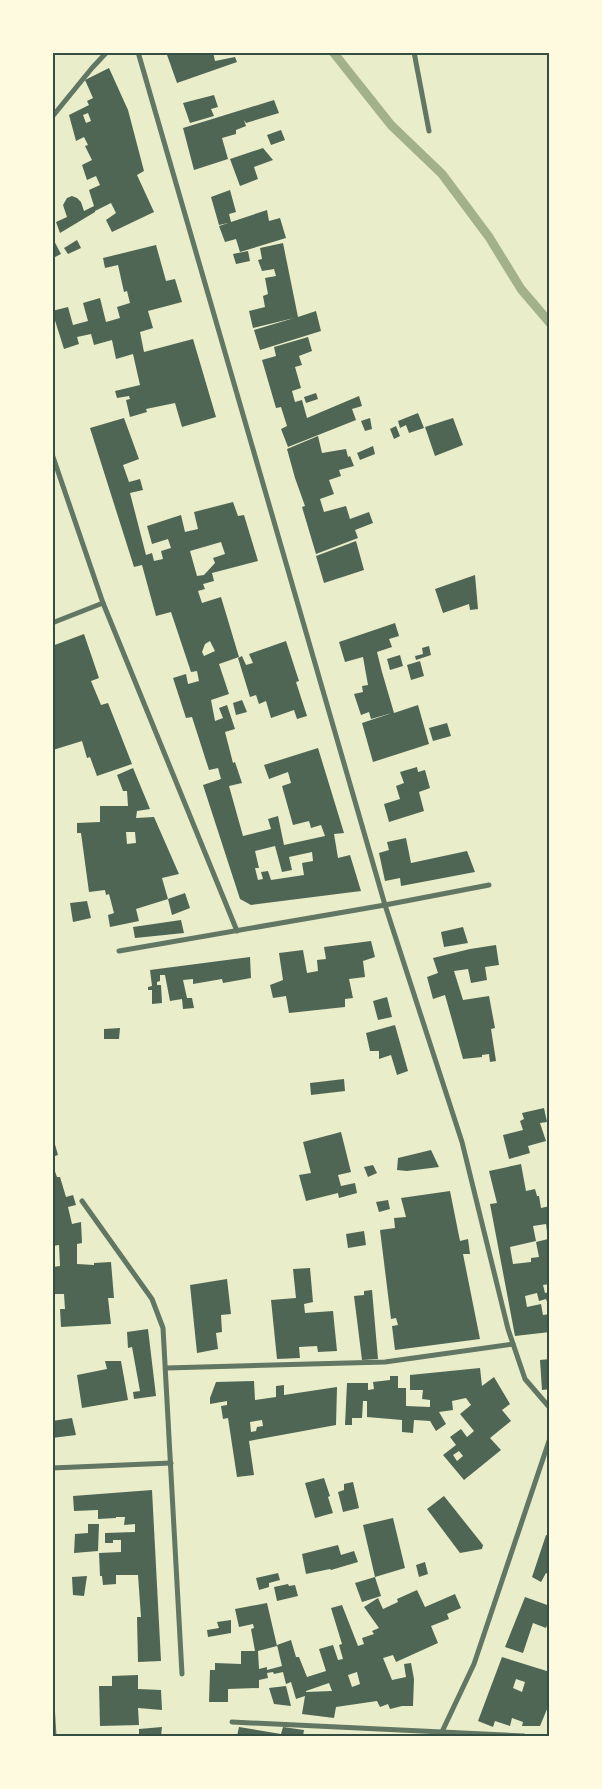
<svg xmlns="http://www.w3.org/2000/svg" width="602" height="1789" font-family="'PT Serif',serif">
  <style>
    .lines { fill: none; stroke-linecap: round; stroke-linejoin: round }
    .stream { stroke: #a3b18a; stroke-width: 9 }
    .building { fill: #4f6655; fill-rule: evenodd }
    .minor { stroke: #617663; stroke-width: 5 }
    .neatline { fill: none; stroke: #344e41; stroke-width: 2 }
  </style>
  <rect width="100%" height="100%" fill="#e9edc9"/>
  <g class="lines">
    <!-- stream -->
    <polyline class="stream" points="333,52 391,125 442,174 489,237 521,289 550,323"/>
  </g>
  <!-- building -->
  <g class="building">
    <polygon points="166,52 200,52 200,54 213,52 215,61 235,57 237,62 177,83"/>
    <path d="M109,68l19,42 16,61 -7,4 17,37 -42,20 -6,-12 10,-7 -5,-10 -16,8v1l-35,21 -4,-11 11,-5 -4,-12 4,-7 5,-2 5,2 4,4 3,9 10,-5 -5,-16 11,-5 -4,-9 -9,4 -5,-15 10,-5 -7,-14 3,-1 -4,-8 -8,4 -7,-26 20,-10 -2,-4 6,-3 -8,-18zM88,113l3,8 -5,2 -3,-8z"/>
    <polygon points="214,95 218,107 211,109 214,116 190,123 183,103"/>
    <polygon points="274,100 279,113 246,123 244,120 246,126 236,130 236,134 222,138 228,159 194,170 183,128"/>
    <polygon points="281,130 285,140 271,145 267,135"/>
    <polygon points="263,148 273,160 254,167 258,179 240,186 230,159"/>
    <polygon points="230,190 236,212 229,214 231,222 267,210 269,221 280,218 286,238 240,252 236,239 225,242 219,226 228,223 219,225 211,197"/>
    <polygon points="52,237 61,254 53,258 52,256"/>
    <polygon points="77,240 81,248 68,254 64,248"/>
    <polygon points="283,243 298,317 316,311 321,331 260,350 254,330 294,318 253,328 249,311 265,307 263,296 268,294 265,278 276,276 274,269 262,271 258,260 262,259 260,248"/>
    <polygon points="156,245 166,281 175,279 182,302 148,311 153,328 140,332 144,352 193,339 216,417 182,427 175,403 146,409 147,412 130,417 126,400 130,399 129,396 117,398 115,391 140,385 133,354 116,359 112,340 94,345 91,334 77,337 79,344 64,349 52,311 68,307 73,325 88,321 83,303 100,298 106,322 120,318 117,307 130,303 127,291 124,292 118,265 105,268 103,258"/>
    <polygon points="248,251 250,261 236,264 233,254"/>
    <polygon points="308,337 312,351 299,356 302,365 295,367 301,388 292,391 295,402 302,400 307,418 359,396 362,406 352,409 356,420 288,447 281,429 287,426 281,407 276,408 262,360 276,356 274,347"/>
    <polygon points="316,393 318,399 306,403 304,397"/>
    <polygon points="418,413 424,428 409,433 406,425 400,428 398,421"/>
    <path d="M124,418l15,41 -16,6 6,17 11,-3 3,11 -13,3 16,62 6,-2 2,8 9,-2 -2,-8 10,-3 -3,-9 -16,5 -5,-18 34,-11 4,17 13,-3 -4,-17 39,-10 5,14 6,-1 14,46 -46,12 2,8 -11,3 2,5 -7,2 4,12 19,-6 18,60 -20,7 10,30 -18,6 4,21 8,-3 -4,-10 8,-3 8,24 -10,3 8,31 2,-1 7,21 -13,3 14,50 28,-7 -3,-10 10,-3 6,29 41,-9 -4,-11 -10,3 -2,-7 -16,4 -11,-39 9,-3 -3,-11 -19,7 -5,-14 54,-17 26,85 -10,1 4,24 12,-3 11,36 -110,14 -11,-6 -37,-114 18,-6 -3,-11 -9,2 -17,-53 -6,1 -13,-40 13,-4 2,10 11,-3 -2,-10 -6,1 -20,-60 -15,4 -14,-51 -8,2 -44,-139zM221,542l4,12 -12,4 2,5 -11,12 -7,1 -7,-25zM210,641l5,10 -11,5 -2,-4 3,-8zM275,846l7,26 10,-2 -3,-13 23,-5 1,9 -11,2 2,12 -33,5 -3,-9 -7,1 2,7 -5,1 -3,-12h4l-4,-17z"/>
    <polygon points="370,418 372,429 365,431 361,421"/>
    <polygon points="453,418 463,445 435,456 425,427"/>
    <polygon points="396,426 400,436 394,439 390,429"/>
    <polygon points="318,436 322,453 346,449 348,457 350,456 354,466 339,470 341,476 329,480 334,494 320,499 324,512 346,506 350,519 369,512 373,523 355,530 358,538 316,554 302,507 305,506 295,478 287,449"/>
    <polygon points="373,446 375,454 360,460 357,453"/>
    <polygon points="356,541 364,570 324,583 316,556"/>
    <polygon points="475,575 478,609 470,610 469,604 443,613 435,589"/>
    <polygon points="395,623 399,636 389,639 392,647 377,652 382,672 394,713 418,705 429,744 373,762 362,723 392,713 371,719 369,712 361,715 354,694 363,692 362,686 368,685 363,657 345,662 339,642"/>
    <polygon points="84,634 99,678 91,681 101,705 108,703 132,764 97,776 90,757 87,758 82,741 53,750 52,748 52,646"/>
    <polygon points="286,641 299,681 296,682 307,716 297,719 294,710 271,718 266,701 259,704 256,695 250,697 238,658 242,656 246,665 253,663 249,654"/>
    <polygon points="429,646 431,655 416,660 415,656 423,654 422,648"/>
    <polygon points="400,655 403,666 390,670 387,659"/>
    <polygon points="420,661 424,676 411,680 407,665"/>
    <polygon points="242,700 247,712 236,715 233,703"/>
    <polygon points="447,723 451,736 433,741 429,728"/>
    <polygon points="417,767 418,772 425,770 430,788 419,792 424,811 389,822 384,804 400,799 396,786 404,783 400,772"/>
    <path d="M133,768l17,41 -13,2 -1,7 18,-1 25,57 -17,4 6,21 17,-6 5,15 -18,7 -4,-16 -32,10 3,12 -29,6 -2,-12 6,-2 -5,-19 -3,1 -1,-5 -16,2 -8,-59h-4v-10l23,-1v-16h28l-1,-15h-4l-6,-16zM126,832h9l1,11 -9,1z"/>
    <polygon points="406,838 411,863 467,851 475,872 401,886 400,878 385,881 379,853 389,850 387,842"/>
    <polygon points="87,901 91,918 73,922 70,903"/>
    <polygon points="181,920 184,933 135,938 133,927"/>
    <polygon points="463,927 468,943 444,947 441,932"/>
    <polygon points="371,941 375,957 363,961 365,977 349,979 353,998 345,999 345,1007 289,1013 286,996 273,998 270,985 283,980 279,953 303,950 307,973 318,971 317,960 326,959 324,947"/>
    <polygon points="496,945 499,965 485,967 487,980 471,983 468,969 454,971 463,1000 489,996 495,1028 491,1029 496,1061 490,1062 489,1054 482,1055 482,1057 463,1059 445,995 433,999 427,977 438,973 433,958 470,949"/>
    <polygon points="250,957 251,978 223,983 222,979 193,984 193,979 183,980 187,998 192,998 194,1008 183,1009 182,999 170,1001 165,975 160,975 160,981 157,982 157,985 161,985 162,1003 152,1004 152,990 148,990 148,987 152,986 150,970"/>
    <polygon points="387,997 392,1017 378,1020 373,1001"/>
    <polygon points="395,1025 408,1071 397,1075 391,1055 379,1059 379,1051 370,1051 366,1033"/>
    <polygon points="120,1028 119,1039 104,1039 104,1029"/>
    <polygon points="344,1079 345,1091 311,1095 310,1083"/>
    <polygon points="544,1108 547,1122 540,1123 546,1141 528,1146 530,1153 509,1159 503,1135 523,1130 520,1121 524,1119 522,1113"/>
    <polygon points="341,1132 351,1172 338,1175 341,1186 355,1183 357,1193 339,1198 338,1193 306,1201 299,1175 311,1173 303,1142"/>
    <polygon points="52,1134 58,1155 52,1157"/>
    <polygon points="431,1150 439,1167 407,1171 397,1170 398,1158"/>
    <polygon points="52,1163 57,1177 60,1177 66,1197 73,1195 76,1205 68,1207 72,1224 81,1222 82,1243 77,1244 77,1264 94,1265 94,1263 111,1262 114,1298 108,1298 111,1324 61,1327 60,1309 65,1309 64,1294 52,1294 52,1267 60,1266 59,1245 52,1246"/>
    <path d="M521,1164l5,27 9,-2 2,7h2l2,12 9,-2v78l-7,1 2,8 5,-1v19l-4,-12 -7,2 -2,-8 -12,3 2,11 14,-3 2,11 7,-1v18l-35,4 -25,-132 7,-1 -8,-32zM546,1224l2,15 -12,3 3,15 -8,1v4l-18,2 -3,-17 26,-6 -3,-15z"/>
    <polygon points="373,1165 377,1173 368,1177 364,1167"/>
    <polygon points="450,1191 460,1241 468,1239 470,1254 463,1254 480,1339 395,1350 392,1326 398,1325 396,1318 391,1319 380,1230 395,1228 394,1218 406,1217 401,1198"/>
    <polygon points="388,1200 390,1209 379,1212 376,1202"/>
    <polygon points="364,1231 366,1245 348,1248 346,1234"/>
    <polygon points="310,1268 313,1302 304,1304 305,1313 333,1311 337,1351 318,1352 317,1346 299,1347 300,1358 277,1359 271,1300 296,1298 293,1269"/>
    <polygon points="227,1279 231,1314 221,1315 222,1332 216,1333 218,1349 197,1353 190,1285"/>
    <polygon points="372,1290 378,1359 362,1360 354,1296 364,1295 364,1291"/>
    <polygon points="148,1329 156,1396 134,1399 133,1392 140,1391 132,1347 128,1348 127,1332"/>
    <polygon points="550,1359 550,1389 542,1390 540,1360"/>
    <polygon points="105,1361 121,1361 128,1400 82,1408 77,1375 107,1369"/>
    <path d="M480,1368l2,18 12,-9 16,27 -8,6 9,11 -21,17 11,12 -37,30 -21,-25 13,-10 -6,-8 11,-8 6,8 7,-6 -14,-17 11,-9 -5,-7 -14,3 1,9 -14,2 7,12 -10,7 -6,-10 -16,-1 -1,13 -11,-1v-12l-35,-3v-16h-4l-1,17h-10v7h-7l2,-42h21v7l6,-1 -1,-7 17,-2v-4h8v12h8v18l24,1v-7l-8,-1 1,-9h-13v-15zM459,1451l4,5 -6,5 -4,-6z"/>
    <path d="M254,1381l1,19 21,-3v-11l8,-1v10l53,-8 -1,38 -87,16 5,34 -17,2 -9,-59 -5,1 -2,-13 6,-1v-4l-17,3v-6l6,-16zM262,1420l1,6 -6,1 -1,4 -5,1 -1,-10z"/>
    <polygon points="72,1418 76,1435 52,1438 52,1421"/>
    <polygon points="324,1478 330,1496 328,1497 333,1513 315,1518 305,1483"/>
    <polygon points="353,1482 359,1508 343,1512 338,1492 344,1490 344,1484"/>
    <polygon points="152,1490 161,1661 138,1662 137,1617 141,1617 138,1575 116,1575 116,1584 103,1585 102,1576 100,1576 99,1553 121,1552 121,1540 113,1540 113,1543 105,1543 105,1533 135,1532 135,1524 124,1525 125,1517 116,1517 116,1518 98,1519 98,1510 74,1511 73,1496"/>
    <polygon points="444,1496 483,1545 482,1549 460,1553 427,1509"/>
    <polygon points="393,1518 405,1568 375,1577 363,1525"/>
    <polygon points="88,1524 99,1524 98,1551 74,1553 75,1534 88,1533"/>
    <polygon points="546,1535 550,1536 550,1575 546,1573 541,1582 532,1577"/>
    <polygon points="338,1545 341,1555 354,1551 358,1562 331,1570 330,1569 306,1574 302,1554"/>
    <polygon points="425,1562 428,1574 419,1577 416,1565"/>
    <polygon points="278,1573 280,1580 269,1583 269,1587 259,1590 256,1578"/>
    <polygon points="87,1576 84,1596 73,1595 72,1577"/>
    <polygon points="375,1577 381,1596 362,1602 355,1583"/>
    <polygon points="288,1584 289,1586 295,1585 298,1596 277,1601 274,1587"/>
    <path d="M417,1590l8,17 30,-13 6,14 -14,6 2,5 -18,7 7,17 -42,19 -3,-7 -10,3 9,22 14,-3 -2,-13 7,-1 3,16 -1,27h-11l-12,3 -2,-5 -8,3 -3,-6 -41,6 -2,11 -32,-4 3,-18 -9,3 -5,-17 -5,2 -3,-12 -9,2 -1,-2 -6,1 1,5 -9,2v8l-31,1v13h-19l1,-32h5v-7l26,1v-13h14l-4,-22 3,-1 -1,-4 -14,3 -4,-18 32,-6 10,43 -19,5 1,18 8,-2v3l15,-4 -5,-21 14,-5 5,17h3l8,20 19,-6 -7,-22 14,-4 5,15 5,-1 -4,-14 3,-1 -11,-36 11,-3 16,41 6,-2 -2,-6 12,-4 -2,-3 7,-3 -15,-21 14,-9 5,11 15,-7 -1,-3zM357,1672l3,12 -8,3 -4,-12zM329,1683l3,8 -26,1v-1z"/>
    <polygon points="525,1597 550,1606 550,1618 546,1628 533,1623 523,1653 505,1647"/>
    <polygon points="231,1620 231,1633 208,1637 207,1630 219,1628 217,1622"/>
    <path d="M502,1657l48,15v30l-10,24h-18l1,-4 -11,-4 -2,8 -15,-5 -2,6 -15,-6zM516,1679l9,3 -3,10 -9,-4z"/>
    <polygon points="138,1675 138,1689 161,1690 162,1710 138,1708 139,1725 100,1726 99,1686 112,1686 112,1676"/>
    <polygon points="286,1686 291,1706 274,1704 269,1688"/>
    <polygon points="162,1727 161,1736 139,1736 139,1729"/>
    <polygon points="239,1727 281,1734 283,1727 304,1730 303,1736 237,1736"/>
  </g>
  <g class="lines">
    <!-- minor -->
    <g class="minor">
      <polyline points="138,52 385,905 462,1142 508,1329 525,1379 550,1408"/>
      <polyline points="414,52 429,131"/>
      <polyline points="52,117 92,68 107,52"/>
      <polyline points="52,454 103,603 237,931"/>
      <polyline points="52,623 103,603"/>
      <polyline points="119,951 385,905 489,885"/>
      <polyline points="82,1201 152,1299 163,1328 182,1674"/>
      <polyline points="166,1368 385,1362 513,1344"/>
      <polyline points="52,1468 171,1463"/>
      <polyline points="52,1704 54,1736"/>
      <polyline points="232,1722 524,1736"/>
      <polyline points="440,1736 474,1664 550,1438"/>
    </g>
  </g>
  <!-- border -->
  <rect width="602" height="1789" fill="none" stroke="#fefae0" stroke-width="108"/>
  <rect x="54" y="54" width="494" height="1681" class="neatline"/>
</svg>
